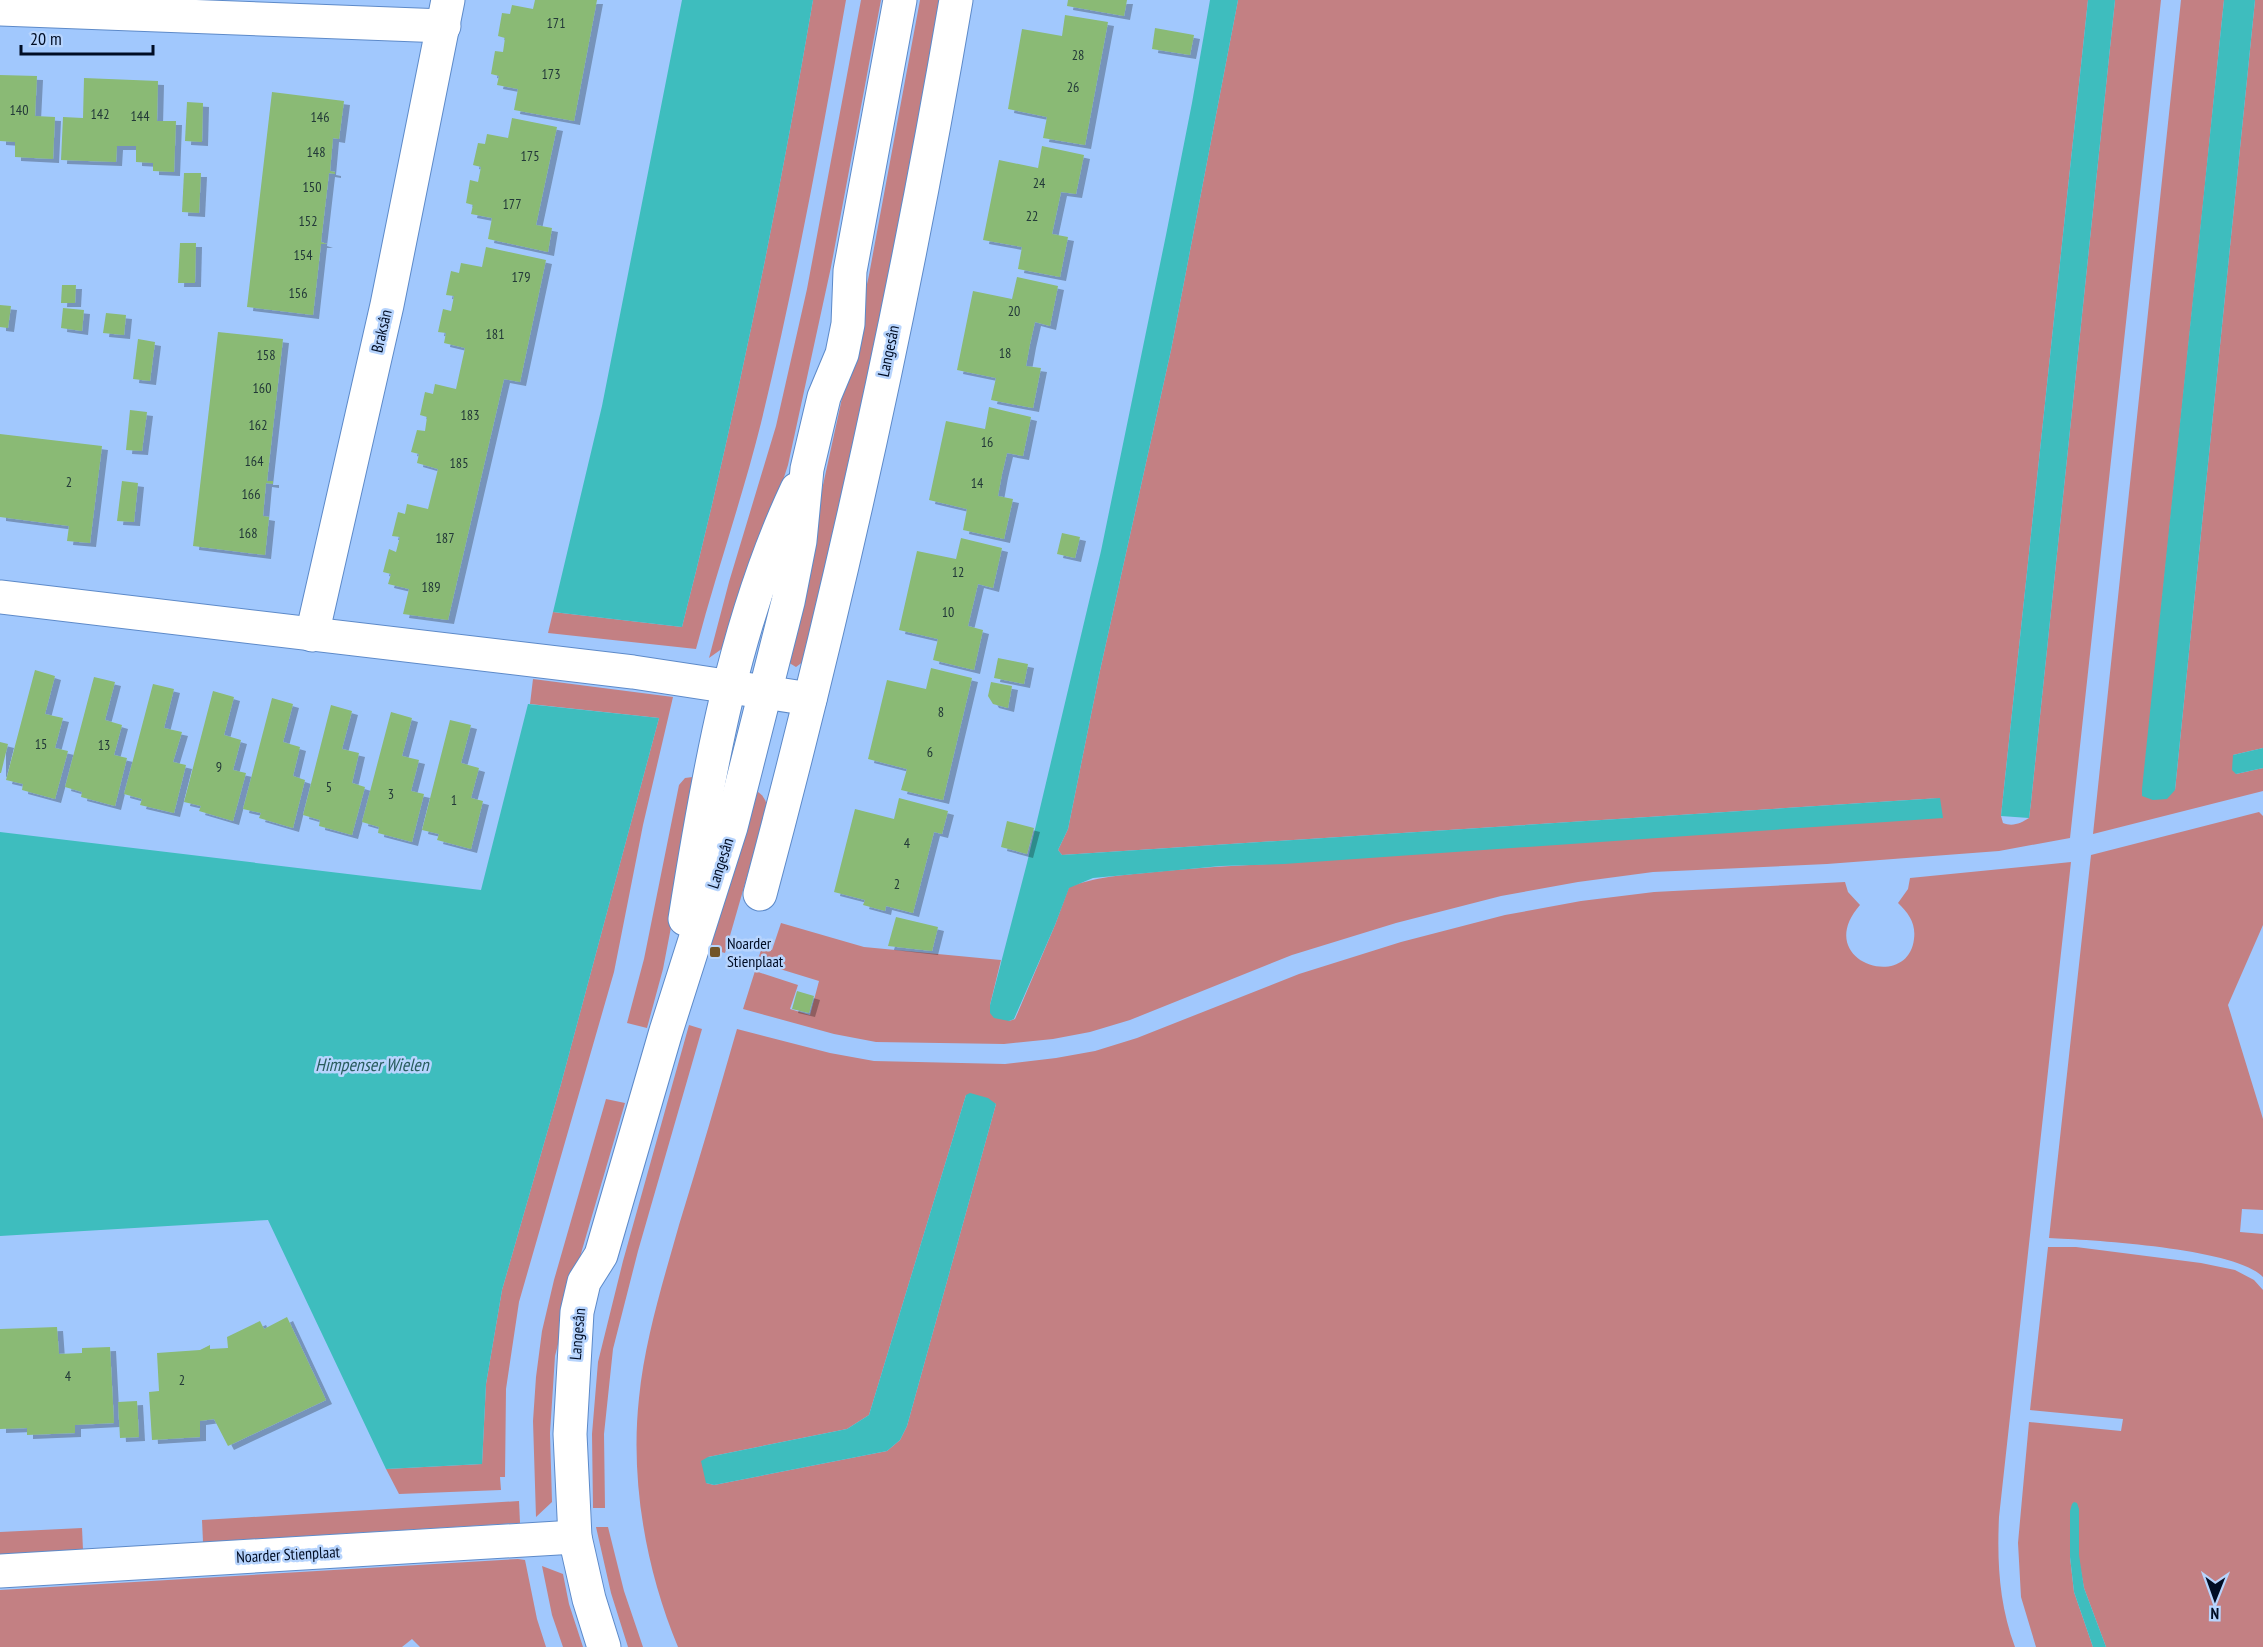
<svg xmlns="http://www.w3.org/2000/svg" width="2263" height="1647" font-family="'PT Sans Narrow',sans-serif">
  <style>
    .green { fill: #c38083; fill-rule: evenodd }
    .water { fill: #3ebdbe }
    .building { fill: #8aba75; filter: url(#shadow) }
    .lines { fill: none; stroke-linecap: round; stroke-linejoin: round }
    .minor-casing { stroke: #5d8ac9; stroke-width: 35 }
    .tertiary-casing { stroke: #5d8ac9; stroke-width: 35 }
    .minor { stroke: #fff; stroke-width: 33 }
    .tertiary { stroke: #fff; stroke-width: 33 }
    .poi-dot { fill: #725529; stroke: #b7d4fd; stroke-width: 2 }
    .labels { text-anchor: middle; stroke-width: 5; stroke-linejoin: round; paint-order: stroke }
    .number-label { font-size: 14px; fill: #223838 }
    .street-label { font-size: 16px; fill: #000d24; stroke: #b7d4fd }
    .poi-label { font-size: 16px; fill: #000d24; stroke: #b7d4fd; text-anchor: start }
    .water-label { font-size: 18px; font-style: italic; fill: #295d5e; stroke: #b7d4fd }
  </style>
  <defs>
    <filter id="shadow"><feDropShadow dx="6" dy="4" stdDeviation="0" flood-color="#0004"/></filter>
  </defs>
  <rect width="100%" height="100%" fill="#a1c8fd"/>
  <!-- green -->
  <g class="green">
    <path d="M813,0h33c-25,142 -51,283 -85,423 -19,76 -45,150 -65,226l-148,-16 5,-21 129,15c53,-207 95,-417 131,-627z"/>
    <polygon points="861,0 881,0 831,267 788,465 730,643 709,658 729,582 776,426 807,289"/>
    <polygon points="920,0 941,0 935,38 863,405 804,661 796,667 786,661 786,654 869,275"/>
    <path d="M1238,0h850l-87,816 2,7c10,4 18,0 26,-5l2,-16 84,-802h46l-91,838 -71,13 -172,13 -174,8 -75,10 -77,14 -105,27 -104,32 -162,65 -40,12 -37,7 -49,5 -128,-2 -42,-8 -91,-25 12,-38 43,14 -8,24 20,6 9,-34 -62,-19 5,-15 10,3 9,-27 83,24 137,13 -11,45 19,16 6,-2 40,-94 14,-38c32,-12 61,-12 95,-16 63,-6 127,-7 190,-13l586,-60 -878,57 -4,-5 10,-21 31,-154 72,-325z"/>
    <polygon points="2181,0 2224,0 2142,796 2175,790 2255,0 2263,0 2263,748 2233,755 2236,774 2263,768 2263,791 2093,834"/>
    <polygon points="533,679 673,697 643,825 614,972 519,1302 506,1389 505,1477 500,1477 501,1490 399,1494 386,1469 482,1464 486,1384 502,1290 561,1084 659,718 530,704"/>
    <polygon points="700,776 663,969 647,1028 627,1023 644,959 679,785 685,778"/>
    <path d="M753,789c8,4 13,9 14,18l-42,146 -15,-4z"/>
    <path d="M2259,812l4,4v109l-35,80 35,114v91l-21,-1 -2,23 23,2v43c-27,-29 -171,-37 -214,-39l42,-383z"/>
    <path d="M2071,862l-72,655c-2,45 0,87 16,130h-1337c-32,-77 -48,-166 -39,-249 6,-59 24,-116 40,-173 20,-65 39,-130 58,-196l93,24 44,8 131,3 51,-6 39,-7 42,-13 162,-64 102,-32 104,-27 76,-14 73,-9 191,-10 3,10 12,13c-49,56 48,88 54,34 2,-16 -5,-25 -16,-36l10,-14 2,-11zM966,1095l30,9 -89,322 -7,14 -13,11 -173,34 -8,-2 2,-26 139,-28 22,-14z"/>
    <polygon points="689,1025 702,1029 638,1251 613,1349 604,1434 605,1508 593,1508 592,1434 598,1362 623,1261"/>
    <polygon points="606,1099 625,1103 582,1250 555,1356 550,1433 552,1502 536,1517 533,1421 536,1377 542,1331 554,1280"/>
    <polygon points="2048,1247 2076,1247 2201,1263 2235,1270 2254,1280 2263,1290 2263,1647 2106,1647 2084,1588 2070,1511 2070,1557 2074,1592 2093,1647 2036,1647 2021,1597 2018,1543 2029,1422 2121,1431 2123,1419 2030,1410"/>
    <polygon points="519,1501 520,1523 203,1542 202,1520"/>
    <polygon points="596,1527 608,1527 624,1591 643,1647 628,1647 611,1593"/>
    <polygon points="82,1528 83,1550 0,1555 0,1532"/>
    <polygon points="518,1559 525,1560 537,1619 546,1647 420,1647 412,1639 402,1647 0,1647 0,1590"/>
    <polygon points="542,1566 563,1574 569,1604 583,1647 563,1647 552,1615"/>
  </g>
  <!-- water -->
  <g class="water">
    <path d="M682,0h131c-36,210 -78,420 -131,627l-129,-15 49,-206z"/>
    <polygon points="1210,0 1238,0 1171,350 1099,675 1068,829 1058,850 1062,855 1940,798 1943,818 1284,864 1221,866 1093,878 1069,888 1055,925 1014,1019 1009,1021 994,1018 990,1013 990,1005 1027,863 1101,551 1166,235 1192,103"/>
    <polygon points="2088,0 2115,0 2031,802 2029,818 2001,816"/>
    <polygon points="2224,0 2255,0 2175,790 2167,799 2153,800 2142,796 2142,789"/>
    <polygon points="528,704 659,718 561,1084 502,1290 486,1384 482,1464 386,1469 268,1220 0,1236 0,832 481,890"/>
    <polygon points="2263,748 2263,768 2236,774 2232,770 2233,755"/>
    <polygon points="970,1093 988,1098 996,1104 907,1426 900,1440 887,1451 714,1485 706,1483 701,1461 708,1457 847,1429 869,1415 966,1095"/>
    <polygon points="2074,1502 2077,1503 2079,1509 2079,1555 2084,1588 2106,1647 2093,1647 2074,1592 2070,1557 2070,1511 2072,1504"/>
  </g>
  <!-- building -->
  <g class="building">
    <polygon points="535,0 597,0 574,121 514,110 518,89 497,85 499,76 491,74 495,51 503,52 505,38 498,36 502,13 510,14 512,5 533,9"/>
    <polygon points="1068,0 1127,0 1124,16 1067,6"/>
    <polygon points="1065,15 1108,22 1085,145 1043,138 1047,117 1008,109 1022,29 1062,36"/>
    <polygon points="1155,28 1194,35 1190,55 1152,49"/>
    <polygon points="0,75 37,76 35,116 55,117 53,159 15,157 15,142 0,141"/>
    <polygon points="84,78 158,81 157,121 176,121 174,172 153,171 153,163 136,162 136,146 117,146 116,162 61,160 63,117 83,118"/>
    <polygon points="272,92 344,101 339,139 333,138 330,171 335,172 335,174 329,173 321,242 327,244 321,244 313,315 247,307"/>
    <polygon points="187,102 203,103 202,142 185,141"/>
    <polygon points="512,118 557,127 536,225 552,228 548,252 488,239 492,218 471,214 473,205 466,203 470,180 478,182 481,167 473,165 478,143 485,144 487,134 508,138"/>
    <polygon points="1042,146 1084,155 1076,194 1061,192 1052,234 1068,237 1060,277 1018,269 1022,247 983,240 999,160 1038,168"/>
    <polygon points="184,173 201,173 199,213 182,212"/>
    <polygon points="180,243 196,243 195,283 178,283"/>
    <polygon points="486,247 546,260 520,382 504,379 448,620 403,614 409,589 388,584 391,574 383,572 389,549 396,552 400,537 392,536 398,512 405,514 407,504 428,509 438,469 417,463 419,454 411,452 417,430 425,431 427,417 420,415 425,392 433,394 435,384 456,389 465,348 444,343 446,333 438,332 443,309 451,311 454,296 446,295 451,271 459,273 461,263 482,267"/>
    <polygon points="1017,277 1058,286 1050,326 1035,322 1030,344 1026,366 1041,368 1033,408 991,400 996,378 957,370 973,291 1012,299"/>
    <polygon points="62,285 76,285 75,303 61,303"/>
    <polygon points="0,305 11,306 8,328 0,327"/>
    <polygon points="63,308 84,310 82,331 61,328"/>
    <polygon points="106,313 126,315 124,335 103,333"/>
    <polygon points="218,332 283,339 267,481 273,481 273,484 266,483 263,516 269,517 265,555 193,546"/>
    <polygon points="138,339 155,342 150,381 133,379"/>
    <polygon points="989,407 1031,417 1023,456 1007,453 1002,474 998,496 1013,499 1004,539 963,530 967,509 929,500 946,421 985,429"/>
    <polygon points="130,410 147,412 142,451 126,450"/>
    <polygon points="0,434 102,446 90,543 67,541 69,526 0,517"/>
    <polygon points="122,481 138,483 134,522 117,521"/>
    <polygon points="1062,533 1080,537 1075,558 1057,554"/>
    <polygon points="961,538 1002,548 993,588 978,584 968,626 983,630 974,670 933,660 938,639 899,630 917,551 956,559"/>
    <polygon points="998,658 1028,664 1024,684 994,678"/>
    <polygon points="931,668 972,678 943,800 901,790 907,769 868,759 887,680 926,689"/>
    <polygon points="35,670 55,676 45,714 63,718 55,748 68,751 55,799 22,790 23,784 6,780"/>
    <polygon points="94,677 115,682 105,720 122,725 114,755 127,758 115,806 81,797 82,792 65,787"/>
    <polygon points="991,682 1012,686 1008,708 993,704 988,696"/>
    <polygon points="153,684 174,689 164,728 182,732 173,762 186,765 174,813 140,805 142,799 124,794"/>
    <polygon points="213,691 234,697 224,735 241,740 233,770 246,773 233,821 199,811 201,806 184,802"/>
    <polygon points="272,698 293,704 283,742 300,747 293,776 305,780 293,828 259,818 261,813 243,809"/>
    <polygon points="331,705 352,711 342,749 359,753 352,783 365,787 352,835 319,826 320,820 303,815"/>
    <polygon points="391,712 412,718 402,756 419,760 411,791 424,794 412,842 378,833 379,827 362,822"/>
    <polygon points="450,720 471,725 461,763 479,768 471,798 483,801 471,849 437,840 439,834 422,830"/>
    <polygon points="0,742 8,744 1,773 0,773"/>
    <polygon points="899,798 948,811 942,834 934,832 913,913 886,906 885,911 863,905 865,900 834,892 855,809 894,819"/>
    <polygon points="1007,821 1034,828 1027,854 1001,847"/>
    <polygon points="896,917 938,927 932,951 888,946"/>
    <polygon points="797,991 814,996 809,1013 792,1009"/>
    <polygon points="287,1317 326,1400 228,1446 214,1419 200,1421 200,1437 152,1440 149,1392 159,1391 157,1353 200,1350 210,1345 210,1349 228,1348 227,1337 260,1321 264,1329"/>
    <polygon points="57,1327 59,1354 82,1353 82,1348 110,1347 114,1423 75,1425 75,1433 27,1435 27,1428 0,1429 0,1329"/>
    <polygon points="137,1401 139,1437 120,1438 118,1402"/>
  </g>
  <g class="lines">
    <defs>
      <g id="minor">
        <polyline points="0,9 444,26"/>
        <polyline points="0,597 633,672 810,699"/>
        <polyline points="312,635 387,305 448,0"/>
        <path d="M760,894c79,-295 145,-594 196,-894"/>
        <polyline points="0,1571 575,1537"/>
      </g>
      <g id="tertiary">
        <path d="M685,919c23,-145 49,-296 112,-430"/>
        <polyline points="604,1647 589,1599 575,1537 570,1434 577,1312 584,1282 601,1255 666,1031 731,827 788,602 800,541 807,469 824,397 842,354 848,324 850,271 900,0"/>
      </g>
    </defs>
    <!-- minor casing -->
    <use href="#minor" class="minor-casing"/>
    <!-- tertiary casing -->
    <use href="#tertiary" class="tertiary-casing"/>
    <!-- minor -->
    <use href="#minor" class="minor"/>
    <!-- tertiary -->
    <use href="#tertiary" class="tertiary"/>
  </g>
  <!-- markers -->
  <rect class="poi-dot" x="709" y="946" width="12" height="12" rx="3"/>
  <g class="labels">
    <!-- number labels -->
    <g class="number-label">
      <text x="556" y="28">171</text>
      <text x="1078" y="60">28</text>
      <text x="551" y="79">173</text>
      <text x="1073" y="92">26</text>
      <text x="19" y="115">140</text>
      <text x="100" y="119">142</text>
      <text x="140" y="121">144</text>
      <text x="320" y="122">146</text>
      <text x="316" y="157">148</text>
      <text x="530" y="161">175</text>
      <text x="1039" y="188">24</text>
      <text x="312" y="192">150</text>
      <text x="512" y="209">177</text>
      <text x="1032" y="221">22</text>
      <text x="308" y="226">152</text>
      <text x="303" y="260">154</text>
      <text x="521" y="282">179</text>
      <text x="298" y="298">156</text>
      <text x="1014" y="316">20</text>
      <text x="495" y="339">181</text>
      <text x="1005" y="358">18</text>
      <text x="266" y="360">158</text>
      <text x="262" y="393">160</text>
      <text x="470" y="420">183</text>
      <text x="258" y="430">162</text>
      <text x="987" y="447">16</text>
      <text x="254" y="466">164</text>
      <text x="459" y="468">185</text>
      <text x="69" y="487">2</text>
      <text x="977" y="488">14</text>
      <text x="251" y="499">166</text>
      <text x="248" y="538">168</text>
      <text x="445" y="543">187</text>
      <text x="958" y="577">12</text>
      <text x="431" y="592">189</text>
      <text x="948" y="617">10</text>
      <text x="941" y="717">8</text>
      <text x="41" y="749">15</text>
      <text x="104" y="750">13</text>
      <text x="930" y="757">6</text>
      <text x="219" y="772">9</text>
      <text x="329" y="792">5</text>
      <text x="391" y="799">3</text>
      <text x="454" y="805">1</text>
      <text x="907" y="848">4</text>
      <text x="897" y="889">2</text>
      <text x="68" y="1381">4</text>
      <text x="182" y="1385">2</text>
    </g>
    <!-- street labels -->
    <g class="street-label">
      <text transform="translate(381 331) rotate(-77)" y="6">Braksân</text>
      <text transform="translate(888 351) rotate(-78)" y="6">Langesân</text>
      <text transform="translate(720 863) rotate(-72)" y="6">Langesân</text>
      <text transform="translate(577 1334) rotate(-85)" y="6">Langesân</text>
      <text transform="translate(288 1554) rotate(-3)" y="6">Noarder Stienplaat</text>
    </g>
    <!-- poi labels -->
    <g class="poi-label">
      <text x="727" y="949">Noarder<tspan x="727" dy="18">Stienplaat</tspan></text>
    </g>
    <!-- water labels -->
    <g class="water-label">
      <text x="372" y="1071">Himpenser Wielen</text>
    </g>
  </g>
  <!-- north arrow -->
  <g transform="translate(2215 1599) rotate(181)" stroke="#b7d4fd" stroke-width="4.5" paint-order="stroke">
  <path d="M0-4.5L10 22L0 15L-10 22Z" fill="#000d24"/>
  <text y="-9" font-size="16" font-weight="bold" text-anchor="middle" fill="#000d24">N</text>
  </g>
  <!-- scale -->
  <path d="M21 45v9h132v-9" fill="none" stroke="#000d24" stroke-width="3"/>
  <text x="30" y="45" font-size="18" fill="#000d24" stroke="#b7d4fd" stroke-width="4.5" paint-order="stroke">20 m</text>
</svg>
